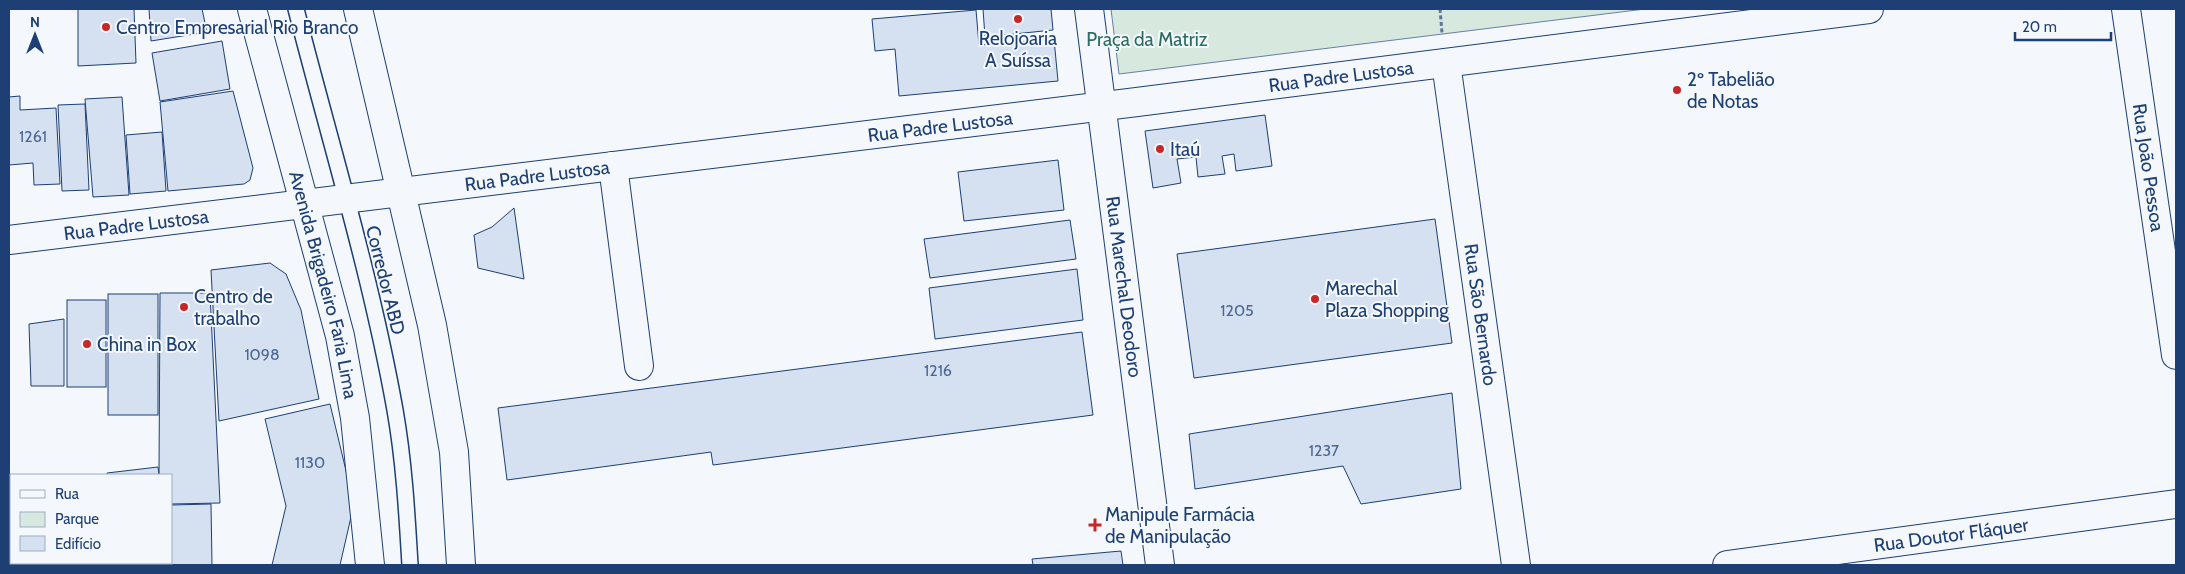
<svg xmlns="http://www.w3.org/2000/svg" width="2185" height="574" font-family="Cabin,sans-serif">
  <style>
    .green { fill: #d7e8df; stroke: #687fa3 }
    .building { fill: #d5e0f0; stroke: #1d3f73 }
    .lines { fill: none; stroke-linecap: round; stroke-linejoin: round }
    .service-casing { stroke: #1d3f73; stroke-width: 18 }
    .minor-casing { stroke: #1d3f73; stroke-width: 30 }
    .tertiary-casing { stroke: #1d3f73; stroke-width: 30 }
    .secondary-casing { stroke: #1d3f73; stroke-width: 30 }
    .primary-casing { stroke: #1d3f73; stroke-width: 30 }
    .path { stroke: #5e769c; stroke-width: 3; stroke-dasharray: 4 2.5; stroke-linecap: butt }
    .service { stroke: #f4f7fb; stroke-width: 15 }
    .minor { stroke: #f4f7fb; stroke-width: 28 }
    .tertiary { stroke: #f4f7fb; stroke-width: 28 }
    .secondary { stroke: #f4f7fb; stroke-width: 28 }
    .primary { stroke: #f4f7fb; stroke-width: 28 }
    .poi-dot { fill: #c62828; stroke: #f4f7fb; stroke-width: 2 }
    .labels { text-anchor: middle; stroke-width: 4; stroke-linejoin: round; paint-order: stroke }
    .number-label { font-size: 16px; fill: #4b6792 }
    .poi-label { font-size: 19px; fill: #1d3f73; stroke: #f4f7fb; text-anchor: start }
    .park-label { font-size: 19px; fill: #2c6c60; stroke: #f4f7fb }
    .street-label { font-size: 19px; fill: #1d3f73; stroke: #f4f7fb }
  </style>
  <rect width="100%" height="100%" fill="#f4f7fb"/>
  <!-- green -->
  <polygon class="green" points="1111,9 1645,9 1119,74"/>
  <!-- building -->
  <g class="building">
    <polygon points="78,9 134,9 136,63 78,66"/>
    <polygon points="149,9 202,9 207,32 151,41"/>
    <polygon points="983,9 1051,9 1053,30 985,37"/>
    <polygon points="976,10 979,45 1054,39 1058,81 899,96 895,49 875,51 872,19"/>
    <polygon points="222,41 230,89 160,101 152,53"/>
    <polygon points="233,91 253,168 250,180 244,184 168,191 160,102"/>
    <polygon points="20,96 20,110 56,108 60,184 34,185 33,163 9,165 9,97"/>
    <polygon points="122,97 129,195 93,197 85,99"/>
    <polygon points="85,104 89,190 62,191 58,105"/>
    <polygon points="1265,115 1272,166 1236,171 1234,154 1222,156 1225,174 1198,177 1196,157 1177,159 1181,183 1153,188 1145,131"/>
    <polygon points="162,132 166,191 130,194 126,135"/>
    <polygon points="1058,160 1064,210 964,221 958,172"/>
    <polygon points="514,208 524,279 478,268 474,235 492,227"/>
    <polygon points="1435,219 1452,343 1194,378 1177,254"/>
    <polygon points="1070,220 1076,259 930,278 924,239"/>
    <polygon points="270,263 286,274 301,310 319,399 219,421 211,270"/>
    <polygon points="1077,269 1083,320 935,339 929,288"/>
    <polygon points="160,293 210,293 220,503 171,504 171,475 159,475"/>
    <rect x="108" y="294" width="50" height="121"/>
    <rect x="67" y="300" width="39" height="87"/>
    <polygon points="64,319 64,386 31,386 29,324"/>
    <polygon points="1082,332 1093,415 713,465 711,452 507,480 498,408"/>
    <polygon points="1452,393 1461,489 1361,504 1343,466 1195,489 1189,434"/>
    <polygon points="330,404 354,504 340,565 272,565 286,506 265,419"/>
    <polygon points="158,467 159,475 107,475 107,473"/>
    <rect x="9" y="484" width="2" height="74"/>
    <polygon points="211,504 212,565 160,565 160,563 171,563 171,505"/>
    <polygon points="1121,551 1123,565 1033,565 1032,559"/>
  </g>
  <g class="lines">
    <defs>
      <path id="service" d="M296,9c34,133 75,266 99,401 9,51 12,104 15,155"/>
      <g id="minor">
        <path id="s1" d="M1446,63l70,502"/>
        <polyline points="613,166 639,366"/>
        <path id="s2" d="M9,240l1128,-138 732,-93"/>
        <path id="s3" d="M1727,565l449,-61"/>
      </g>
      <g id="tertiary">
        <path id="s4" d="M2126,9l50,346"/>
      </g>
      <g id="secondary">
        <path id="s5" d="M1089,9l71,556"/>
      </g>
      <g id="primary">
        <path id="s6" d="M252,9l88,327 15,82 15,147"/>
        <polyline points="358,9 432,325 454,452 461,565"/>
      </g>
    </defs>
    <!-- service casing -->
    <use href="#service" class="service-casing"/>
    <!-- minor casing -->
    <use href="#minor" class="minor-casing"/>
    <!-- tertiary casing -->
    <use href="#tertiary" class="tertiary-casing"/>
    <!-- secondary casing -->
    <use href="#secondary" class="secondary-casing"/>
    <!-- primary casing -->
    <use href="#primary" class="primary-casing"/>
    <!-- path -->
    <polyline class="path" points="1440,9 1442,33"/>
    <!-- service -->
    <use href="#service" class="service"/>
    <!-- minor -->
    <use href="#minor" class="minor"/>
    <!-- tertiary -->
    <use href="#tertiary" class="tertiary"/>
    <!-- secondary -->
    <use href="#secondary" class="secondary"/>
    <!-- primary -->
    <use href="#primary" class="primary"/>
  </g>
  <!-- markers -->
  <g class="poi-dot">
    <circle cx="1018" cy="19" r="5"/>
    <circle cx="106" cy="27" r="5"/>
    <circle cx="1677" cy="90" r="5"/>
    <circle cx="1160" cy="149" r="5"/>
    <circle cx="1315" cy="299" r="5"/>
    <circle cx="184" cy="307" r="5"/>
    <circle cx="87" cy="344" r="5"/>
    <path d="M1092.5 517.5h5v5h5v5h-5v5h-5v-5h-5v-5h5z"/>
  </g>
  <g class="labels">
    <!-- number labels -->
    <g class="number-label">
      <text x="33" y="142">1261</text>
      <text x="1237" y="316">1205</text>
      <text x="262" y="360">1098</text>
      <text x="938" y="376">1216</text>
      <text x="1324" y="456">1237</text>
      <text x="310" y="468">1130</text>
    </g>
    <!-- poi labels -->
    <g class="poi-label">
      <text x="116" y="34">Centro Empresarial Rio Branco</text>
      <text x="1018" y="45" text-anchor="middle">Relojoaria<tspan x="1018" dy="22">A Suíssa</tspan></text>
      <text x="1687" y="86">2º Tabelião<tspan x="1687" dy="22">de Notas</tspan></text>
      <text x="1170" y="156">Itaú</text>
      <text x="1325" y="295">Marechal<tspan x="1325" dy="22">Plaza Shopping</tspan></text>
      <text x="194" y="303">Centro de<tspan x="194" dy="22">trabalho</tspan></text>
      <text x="97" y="351">China in Box</text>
      <text x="1105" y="521">Manipule Farmácia<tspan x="1105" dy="22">de Manipulação</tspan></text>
    </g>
    <!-- park labels -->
    <g class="park-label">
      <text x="1147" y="46">Praça da Matriz</text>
    </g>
    <!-- street labels -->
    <g class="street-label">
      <text dy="7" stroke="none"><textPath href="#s2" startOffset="1342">Rua Padre Lustosa</textPath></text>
      <text dy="7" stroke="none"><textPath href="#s2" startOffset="938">Rua Padre Lustosa</textPath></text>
      <text dy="7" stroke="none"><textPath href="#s4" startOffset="160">Rua João Pessoa</textPath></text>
      <text dy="7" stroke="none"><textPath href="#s2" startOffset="532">Rua Padre Lustosa</textPath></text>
      <text dy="7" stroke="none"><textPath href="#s2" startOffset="128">Rua Padre Lustosa</textPath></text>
      <text transform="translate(386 280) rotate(76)" y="7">Corredor ABD</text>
      <text dy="7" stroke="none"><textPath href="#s6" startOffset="285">Avenida Brigadeiro Faria Lima</textPath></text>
      <text dy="7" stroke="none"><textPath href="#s5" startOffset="280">Rua Marechal Deodoro</textPath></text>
      <text dy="7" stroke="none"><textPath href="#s1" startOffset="254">Rua São Bernardo</textPath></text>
      <text dy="7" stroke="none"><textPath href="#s3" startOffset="226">Rua Doutor Fláquer</textPath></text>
    </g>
  </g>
  <!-- border -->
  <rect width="2185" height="574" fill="none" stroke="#1d3f73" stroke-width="20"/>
  <!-- legend -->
  <rect x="10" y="474" width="162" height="90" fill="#f4f7fb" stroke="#9eadc5"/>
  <rect x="20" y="490" width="25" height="8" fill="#f4f7fb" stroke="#9eadc5"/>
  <text x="55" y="499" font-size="15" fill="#1d3f73">Rua</text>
  <rect x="20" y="512" width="25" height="15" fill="#d7e8df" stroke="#9eadc5"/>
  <text x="55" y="524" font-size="15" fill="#1d3f73">Parque</text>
  <rect x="20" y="536" width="25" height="15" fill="#d5e0f0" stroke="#9eadc5"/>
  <text x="55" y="549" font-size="15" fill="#1d3f73">Edifício</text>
  <!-- north arrow -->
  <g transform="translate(35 35)" stroke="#f4f7fb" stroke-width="4" paint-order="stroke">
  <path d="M0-4L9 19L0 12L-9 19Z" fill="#1d3f73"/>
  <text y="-8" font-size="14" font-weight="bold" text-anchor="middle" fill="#1d3f73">N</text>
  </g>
  <!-- scale -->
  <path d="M2015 32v8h96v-8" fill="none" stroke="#1d3f73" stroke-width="2.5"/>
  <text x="2022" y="32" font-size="15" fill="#1d3f73" stroke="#f4f7fb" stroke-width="4" paint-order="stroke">20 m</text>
</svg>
